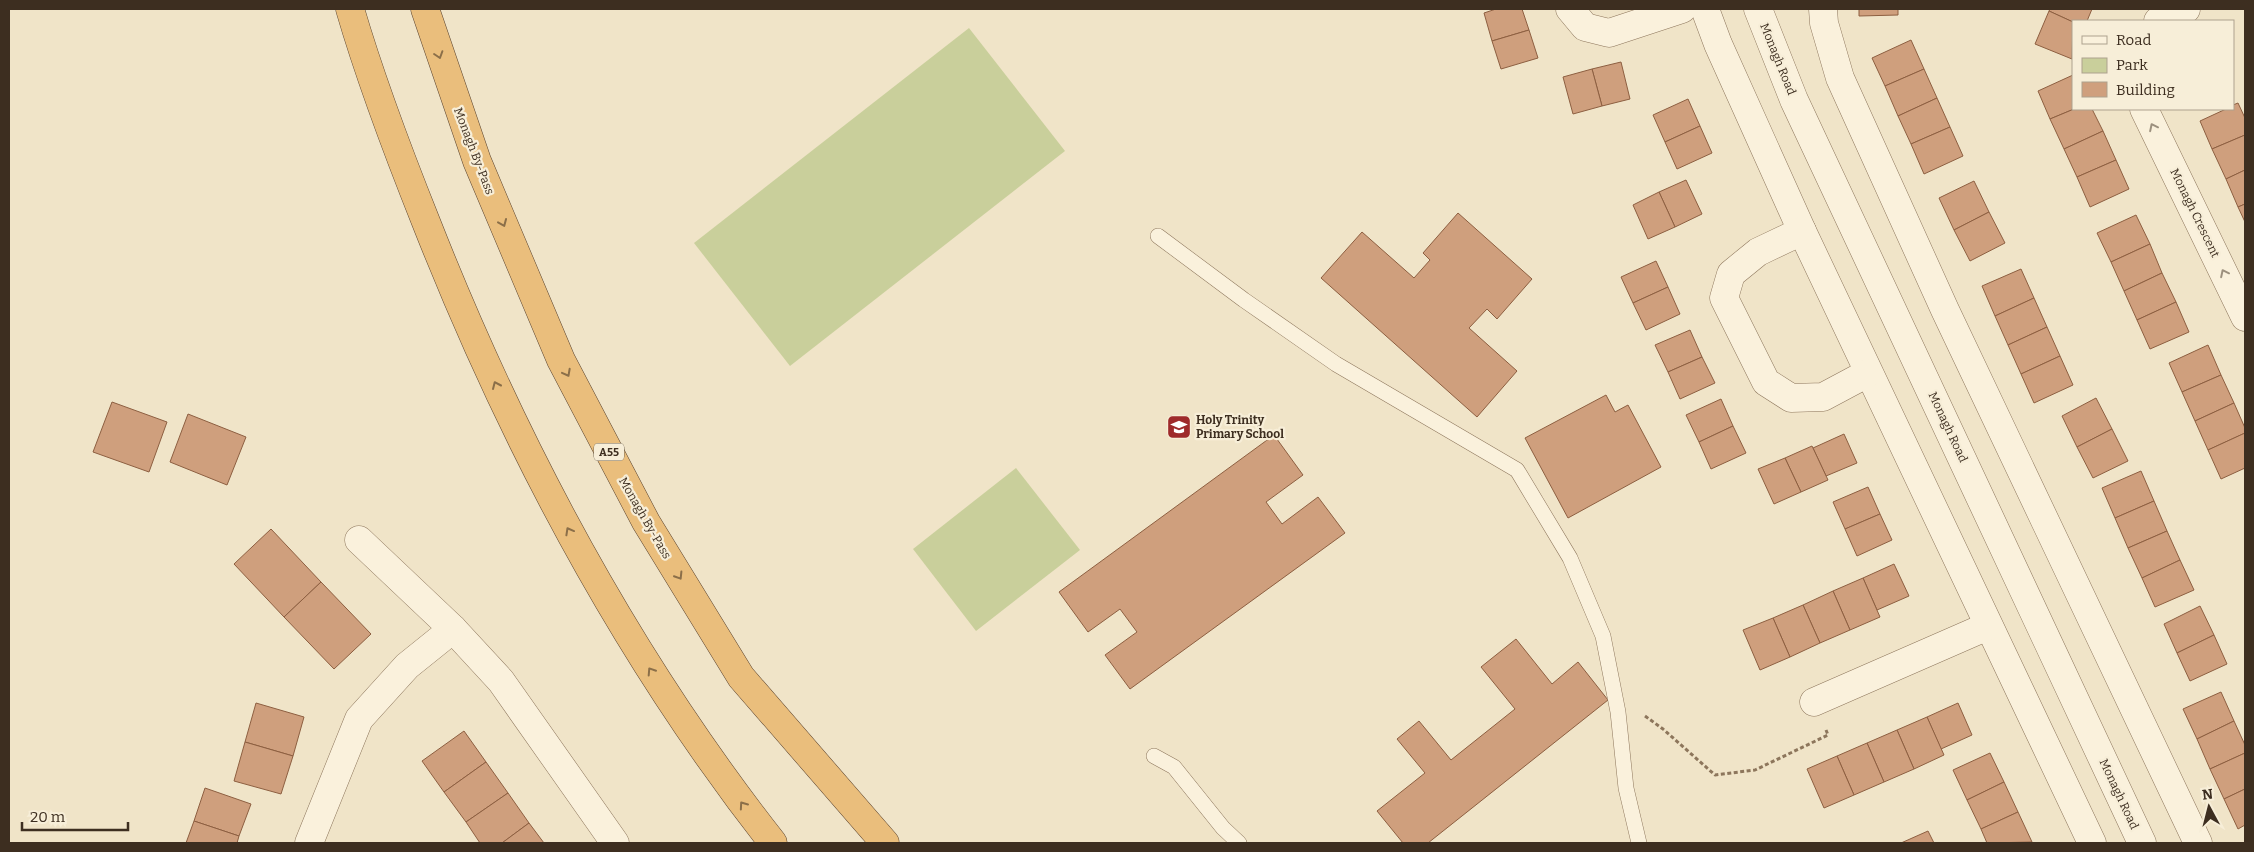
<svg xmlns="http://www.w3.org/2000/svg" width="2254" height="852" font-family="Bitter,serif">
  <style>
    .green { fill: #c9cf9b }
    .building { fill: #cf9f7d; stroke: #8d5f41 }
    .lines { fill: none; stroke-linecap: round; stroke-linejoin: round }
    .service-casing { stroke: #8d765c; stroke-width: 16 }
    .minor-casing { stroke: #8d765c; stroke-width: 29 }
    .tertiary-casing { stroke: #8d765c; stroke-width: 29 }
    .trunk-casing { stroke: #5b4430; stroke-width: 29 }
    .path { stroke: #8d765c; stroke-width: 3; stroke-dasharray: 4 2.5; stroke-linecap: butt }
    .service { stroke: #faf1dc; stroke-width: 15 }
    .minor { stroke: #faf1dc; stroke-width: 28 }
    .tertiary { stroke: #faf1dc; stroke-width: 28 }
    .trunk { stroke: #eabe7c; stroke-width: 28 }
    .oneway { stroke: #8b6f49 }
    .oneway2 { stroke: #9c907e }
    .labels { text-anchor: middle; stroke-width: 4.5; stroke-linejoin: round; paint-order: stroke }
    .shield { fill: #f7eed8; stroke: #756857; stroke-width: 1 }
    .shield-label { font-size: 11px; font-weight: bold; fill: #3d2e20 }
    .street-label { font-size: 12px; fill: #3d2e20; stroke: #f7eed8 }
    .poi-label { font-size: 12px; font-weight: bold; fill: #3d2e20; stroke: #f7eed8; text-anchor: start }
  </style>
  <rect width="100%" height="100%" fill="#f0e4c8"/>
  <!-- green -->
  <g class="green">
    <polygon points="969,28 1065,151 790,366 694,243"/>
    <polygon points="1016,468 1080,550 976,631 913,549"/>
  </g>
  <!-- building -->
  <g class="building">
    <polygon points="1496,9 1522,9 1529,30 1492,41 1484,13"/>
    <polygon points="1859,9 1898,9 1898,15 1859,16"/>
    <polygon points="2050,9 2092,9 2087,21 2073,22 2049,11"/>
    <polygon points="2049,11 2073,22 2072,59 2035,44"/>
    <polygon points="1529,30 1538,58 1501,69 1492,41"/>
    <polygon points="1911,40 1924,69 1885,86 1872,58"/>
    <polygon points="1621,62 1630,99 1602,106 1592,69"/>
    <polygon points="1592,69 1602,106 1573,114 1563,77"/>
    <polygon points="1924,69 1937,98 1898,116 1885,86"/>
    <polygon points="2073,75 2074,109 2050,119 2038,91"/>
    <polygon points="1937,98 1950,127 1911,144 1898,116"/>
    <polygon points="1688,99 1700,126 1665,142 1653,115"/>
    <polygon points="2238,103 2245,118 2245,135 2212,149 2200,121 2226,109 2233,109 2233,105"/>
    <polygon points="2074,109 2092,109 2103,131 2064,149 2050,119"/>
    <polygon points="1700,126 1712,153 1677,169 1665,142"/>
    <polygon points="1950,127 1963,156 1924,174 1911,144"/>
    <polygon points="2103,131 2116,160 2077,177 2064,149"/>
    <polygon points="2245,135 2245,170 2226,179 2212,149"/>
    <polygon points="2116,160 2129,189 2090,207 2077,177"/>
    <polygon points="2245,170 2245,204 2238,207 2226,179"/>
    <polygon points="1686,180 1702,214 1675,227 1659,192"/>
    <polygon points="1974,181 1989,212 1954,230 1939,198"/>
    <polygon points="1659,192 1675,227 1648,239 1633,205"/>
    <polygon points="2245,204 2245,222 2238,207"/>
    <polygon points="1989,212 2005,243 1970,261 1954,230"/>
    <polygon points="1458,213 1532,279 1497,319 1487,309 1469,328 1517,371 1477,417 1321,278 1362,232 1414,278 1430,260 1423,253"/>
    <polygon points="2136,215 2150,244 2111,262 2097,233"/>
    <polygon points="2150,244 2162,273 2124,291 2111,262"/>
    <polygon points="1656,261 1668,287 1633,303 1621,277"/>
    <polygon points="2021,269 2034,298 1995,316 1982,286"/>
    <polygon points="2162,273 2176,302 2137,320 2124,291"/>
    <polygon points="1668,287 1680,314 1646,330 1633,303"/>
    <polygon points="2034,298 2047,327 2008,345 1995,316"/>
    <polygon points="2176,302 2189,332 2150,349 2137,320"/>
    <polygon points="2047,327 2060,356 2021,374 2008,345"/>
    <polygon points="1690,330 1702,357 1668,372 1655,345"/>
    <polygon points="2208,345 2221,375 2182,392 2169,363"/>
    <polygon points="2060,356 2073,385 2034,403 2021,374"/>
    <polygon points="1702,357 1715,383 1680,399 1668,372"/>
    <polygon points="2221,375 2234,403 2195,421 2182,392"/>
    <polygon points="1606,395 1615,412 1628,405 1661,467 1568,518 1525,438"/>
    <polygon points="2096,398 2112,429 2077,447 2062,416"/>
    <polygon points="1721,399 1733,426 1699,442 1686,415"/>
    <polygon points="112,402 167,422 149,472 93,452"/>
    <polygon points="2234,403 2245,428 2245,433 2208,450 2195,421"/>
    <polygon points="188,414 246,437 227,485 170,462"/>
    <polygon points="1733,426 1746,453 1711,469 1699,442"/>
    <polygon points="2112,429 2128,461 2093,478 2077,447"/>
    <polygon points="2245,433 2245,468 2221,479 2208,450"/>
    <polygon points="1844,434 1857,463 1826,476 1813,448"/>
    <polygon points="1274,435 1303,475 1266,502 1282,524 1318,497 1345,533 1130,689 1105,655 1137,632 1120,609 1088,632 1059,592"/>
    <polygon points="1812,446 1828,480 1801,492 1785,458"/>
    <polygon points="1785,458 1801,492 1774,504 1758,469"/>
    <polygon points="2141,471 2154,501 2115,518 2102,488"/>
    <polygon points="1868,487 1880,514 1845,529 1833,502"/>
    <polygon points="2154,501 2167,531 2128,548 2115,518"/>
    <polygon points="1880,514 1892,540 1857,556 1845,529"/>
    <polygon points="271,529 321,582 284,617 234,564"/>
    <polygon points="2167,531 2180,560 2142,578 2128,548"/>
    <polygon points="2180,560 2194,590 2155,607 2142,578"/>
    <polygon points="1894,564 1909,596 1877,610 1863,578"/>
    <polygon points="1863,578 1880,617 1850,630 1833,591"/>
    <polygon points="321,582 371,634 334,669 284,617"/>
    <polygon points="1833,591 1850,630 1820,643 1803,605"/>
    <polygon points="1803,605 1820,643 1790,657 1773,618"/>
    <polygon points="2200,606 2214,635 2177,653 2164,624"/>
    <polygon points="1773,618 1790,657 1760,670 1743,630"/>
    <polygon points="2214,635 2227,664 2190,681 2177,653"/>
    <polygon points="1516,639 1552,684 1578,662 1608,700 1428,843 1403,843 1377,811 1425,773 1397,739 1419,721 1451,760 1515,709 1481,667"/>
    <polygon points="2221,692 2234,721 2197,739 2183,709"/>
    <polygon points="256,703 304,717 293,756 245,742"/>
    <polygon points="1958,703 1972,735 1941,749 1927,717"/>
    <polygon points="1927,717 1944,755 1914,769 1897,730"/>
    <polygon points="2234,721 2245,745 2245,753 2210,769 2197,739"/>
    <polygon points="1897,730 1914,769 1884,782 1867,743"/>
    <polygon points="464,731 486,762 444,792 422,761"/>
    <polygon points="245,742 293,756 281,794 234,781"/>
    <polygon points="1867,743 1884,782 1854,795 1837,756"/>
    <polygon points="1990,753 2004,782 1967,800 1953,770"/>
    <polygon points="2245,753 2245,789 2224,799 2210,769"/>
    <polygon points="1837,756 1854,795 1824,808 1807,769"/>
    <polygon points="486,762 508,793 466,822 444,792"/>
    <polygon points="2004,782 2018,812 1981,829 1967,800"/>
    <polygon points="205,788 251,804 239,836 194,821"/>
    <polygon points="2245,789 2245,825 2238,829 2224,799"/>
    <polygon points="508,793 529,823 502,843 480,843 466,822"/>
    <polygon points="2018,812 2032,842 1987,843 1981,829"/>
    <polygon points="194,821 239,836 237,843 186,843"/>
    <polygon points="529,823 544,843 502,843"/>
    <polygon points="1928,831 1934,843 1901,843"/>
  </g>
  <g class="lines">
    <defs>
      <g id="service">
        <polyline points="1158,236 1244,300 1336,364 1517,470 1570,558 1603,636 1618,712 1626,788 1639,843"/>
        <polyline points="1154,756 1174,767 1223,828 1239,843"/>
      </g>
      <g id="minor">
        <polyline points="1570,9 1585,27 1609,33 1682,9"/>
        <polyline points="1705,9 1718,44 1802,231 2092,843"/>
        <polyline points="1823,9 1824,23 1840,78 1945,310 2198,843"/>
        <polyline points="2158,21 2186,9"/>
        <polyline points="2144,109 2245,317"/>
        <polyline points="1802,231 1758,252 1731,274 1724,298 1766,382 1791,398 1823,397 1868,373"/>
        <polyline points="359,540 453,629 501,681 615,843"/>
        <polyline points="1814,702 1988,626"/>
        <polyline points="309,843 359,719 407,666 453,629"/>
      </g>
      <polyline id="tertiary" points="1758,9 1794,100 2142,843"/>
      <g id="trunk">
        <path d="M350,9c21,72 48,143 76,213 87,221 200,434 347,621"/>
        <polyline points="425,9 477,161 561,360 646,522 741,677 885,843"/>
      </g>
    </defs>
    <!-- service casing -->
    <use href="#service" class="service-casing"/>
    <!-- minor casing -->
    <use href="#minor" class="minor-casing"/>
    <!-- tertiary casing -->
    <use href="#tertiary" class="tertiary-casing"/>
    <!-- trunk casing -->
    <use href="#trunk" class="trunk-casing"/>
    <!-- path -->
    <polyline class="path" points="1645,716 1663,729 1715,775 1755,770 1828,735 1826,730"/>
    <!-- service -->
    <use href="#service" class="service"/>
    <!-- minor -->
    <use href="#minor" class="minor"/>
    <!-- tertiary -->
    <use href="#tertiary" class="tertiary"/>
    <!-- trunk -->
    <use href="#trunk" class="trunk"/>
  </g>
  <!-- one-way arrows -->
  <defs><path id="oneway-chevron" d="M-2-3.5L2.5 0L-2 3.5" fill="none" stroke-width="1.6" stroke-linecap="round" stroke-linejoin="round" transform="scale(1.25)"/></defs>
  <g class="oneway">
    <use href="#oneway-chevron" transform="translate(439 55) rotate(72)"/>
    <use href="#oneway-chevron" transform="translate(503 223) rotate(67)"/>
    <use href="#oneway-chevron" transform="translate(567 373) rotate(62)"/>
    <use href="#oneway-chevron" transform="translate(496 385) rotate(-114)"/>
    <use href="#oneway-chevron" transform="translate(569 531) rotate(-119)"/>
    <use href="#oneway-chevron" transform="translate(679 576) rotate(58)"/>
    <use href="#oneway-chevron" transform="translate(651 671) rotate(-123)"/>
    <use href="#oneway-chevron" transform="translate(743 805) rotate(-125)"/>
  </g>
  <g class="oneway2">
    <use href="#oneway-chevron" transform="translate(2153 127) rotate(-116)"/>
    <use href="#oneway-chevron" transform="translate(2224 273) rotate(-116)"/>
  </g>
  <!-- icons -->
  <defs>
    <symbol id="school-square" viewBox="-11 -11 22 22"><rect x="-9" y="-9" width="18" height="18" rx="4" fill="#9e2a2b" stroke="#f7eed8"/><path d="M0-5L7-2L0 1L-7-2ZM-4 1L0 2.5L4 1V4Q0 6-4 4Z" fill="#fff"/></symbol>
  </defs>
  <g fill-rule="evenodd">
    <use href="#school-square" x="1165" y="413" width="28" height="28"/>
  </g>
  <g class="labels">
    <!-- shield labels -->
    <rect class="shield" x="594" y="443.5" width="30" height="17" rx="4"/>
    <g class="shield-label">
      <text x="609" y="456">A55</text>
    </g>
    <!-- street labels -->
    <g class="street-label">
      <text transform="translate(1778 59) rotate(68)" y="4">Monagh Road</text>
      <text transform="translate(474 151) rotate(69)" y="4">Monagh By-Pass</text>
      <text transform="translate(2195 213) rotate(64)" y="4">Monagh Crescent</text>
      <text transform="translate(1948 427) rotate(65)" y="4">Monagh Road</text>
      <text transform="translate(645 518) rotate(60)" y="4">Monagh By-Pass</text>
      <text transform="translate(2119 794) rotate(65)" y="4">Monagh Road</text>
    </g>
    <!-- poi labels -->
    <g class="poi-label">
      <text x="1196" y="424">Holy Trinity<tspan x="1196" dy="14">Primary School</tspan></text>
    </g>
  </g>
  <!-- border -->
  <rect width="2254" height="852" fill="none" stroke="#3d2e20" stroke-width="20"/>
  <!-- legend -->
  <rect x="2072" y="20" width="162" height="90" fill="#f7eed8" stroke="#ada18e"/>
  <rect x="2082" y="36" width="25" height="8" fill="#faf1dc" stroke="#ada18e"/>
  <text x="2116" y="45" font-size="15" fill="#3d2e20">Road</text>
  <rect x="2082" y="58" width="25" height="15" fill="#c9cf9b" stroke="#ada18e"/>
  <text x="2116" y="70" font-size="15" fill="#3d2e20">Park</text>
  <rect x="2082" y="82" width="25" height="15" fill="#cf9f7d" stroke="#ada18e"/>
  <text x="2116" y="95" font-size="15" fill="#3d2e20">Building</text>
  <!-- north arrow -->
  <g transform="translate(2209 807) rotate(353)" stroke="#f7eed8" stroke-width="4" paint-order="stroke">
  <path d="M0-4L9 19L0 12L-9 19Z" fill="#3d2e20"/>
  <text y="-8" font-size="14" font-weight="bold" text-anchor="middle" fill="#3d2e20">N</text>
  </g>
  <!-- scale -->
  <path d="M22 822v8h106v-8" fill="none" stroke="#3d2e20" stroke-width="2.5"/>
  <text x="30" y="822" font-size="15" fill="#3d2e20" stroke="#f7eed8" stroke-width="4" paint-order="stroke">20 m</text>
</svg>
